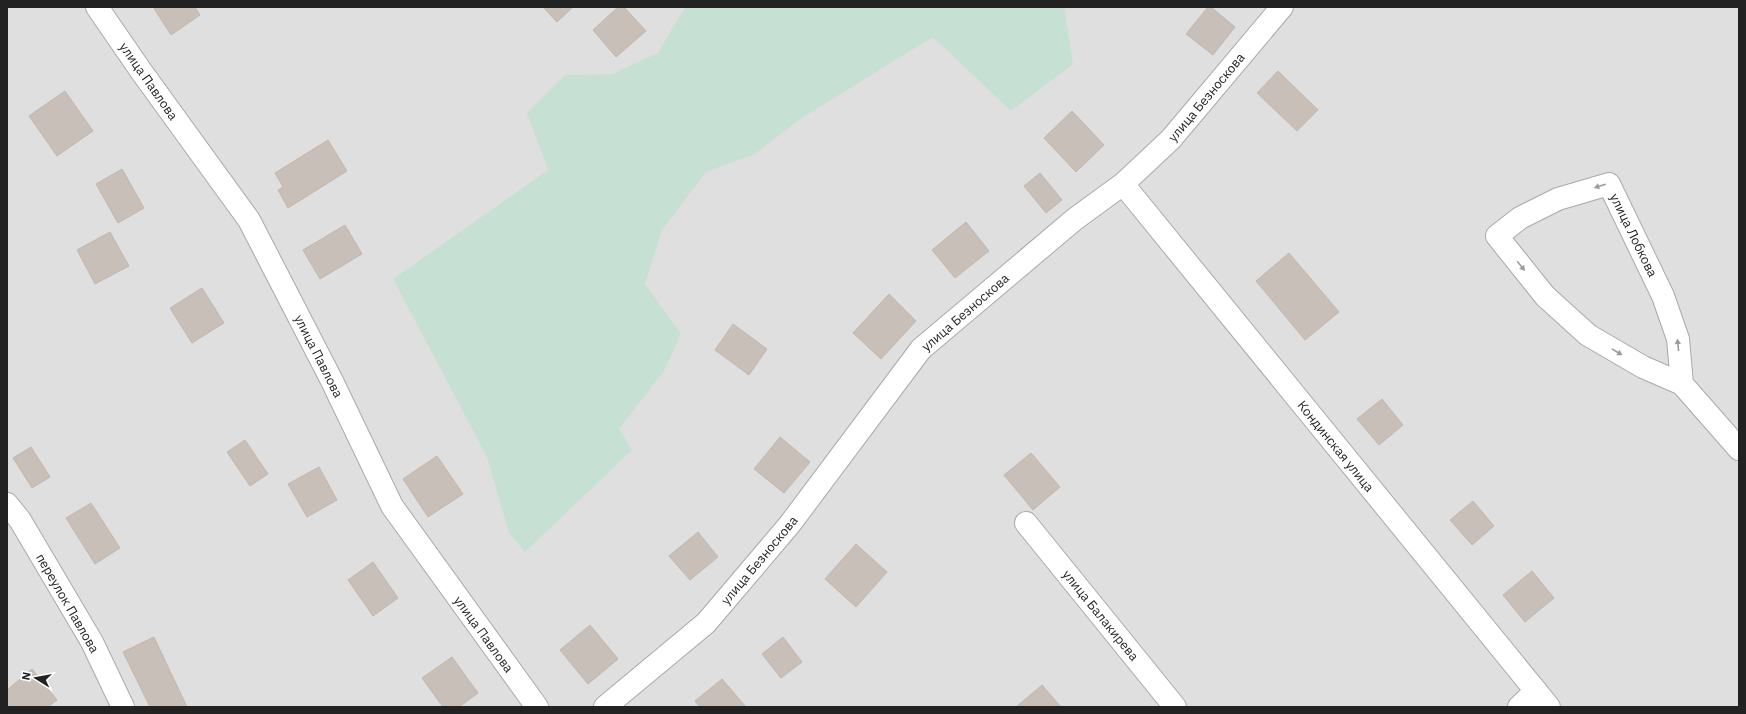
<svg xmlns="http://www.w3.org/2000/svg" width="1746" height="714" font-family="'IBM Plex Sans',sans-serif">
  <style>
    .residential { fill: #e0dfdf }
    .wetland { fill: #c6e0d4 }
    .building { fill: #c7bfb8; stroke: #c4b6ab }
    .lines { fill: none; stroke-linecap: round; stroke-linejoin: round }
    .minor-casing { stroke: #a9a9a9; stroke-width: 24 }
    .minor { stroke: #fff; stroke-width: 22 }
    .oneway { fill: #9c9c9c }
    .labels { text-anchor: middle; stroke-width: 3.5; stroke-linejoin: round; paint-order: stroke }
    .street-label { font-size: 13px; fill: #222; stroke: #fff }
  </style>
  <rect width="100%" height="100%" fill="#f2efe9"/>
  <!-- residential -->
  <rect class="residential" x="7" y="7" width="1732" height="700"/>
  <!-- wetland -->
  <polygon class="wetland" points="685,7 1064,7 1073,64 1011,111 933,37 800,119 755,154 706,172 662,230 645,284 681,334 664,371 619,429 632,450 525,552 509,533 487,457 393,279 548,170 527,113 565,75 612,74 658,53"/>
  <!-- building -->
  <g class="building">
    <polygon points="153,7 195,7 200,15 171,35"/>
    <polygon points="543,7 573,7 557,22"/>
    <polygon points="618,7 624,7 646,31 616,57 593,30"/>
    <polygon points="1208,7 1211,7 1235,27 1213,55 1186,34"/>
    <polygon points="1278,71 1318,110 1297,131 1257,93"/>
    <polygon points="65,91 93,131 57,156 29,116"/>
    <polygon points="1072,111 1104,145 1076,172 1044,138"/>
    <polygon points="328,140 347,171 288,208 278,190 283,187 275,173"/>
    <polygon points="122,169 144,208 118,223 96,184"/>
    <polygon points="1040,173 1062,200 1046,213 1024,186"/>
    <polygon points="966,222 989,251 955,278 932,250"/>
    <polygon points="345,225 362,254 320,279 303,250"/>
    <polygon points="110,232 129,266 95,284 77,250"/>
    <polygon points="1289,253 1339,312 1305,340 1256,281"/>
    <polygon points="202,288 224,323 192,343 170,308"/>
    <polygon points="889,294 916,321 881,359 853,333"/>
    <polygon points="733,324 767,349 749,375 715,350"/>
    <polygon points="1382,399 1403,425 1379,445 1357,419"/>
    <polygon points="780,437 810,462 784,493 754,469"/>
    <polygon points="245,440 268,474 250,486 227,452"/>
    <polygon points="31,447 50,477 32,488 13,458"/>
    <polygon points="1031,453 1060,487 1033,510 1004,475"/>
    <polygon points="437,456 463,494 428,517 403,479"/>
    <polygon points="319,467 337,500 307,517 288,484"/>
    <polygon points="1473,501 1494,526 1472,545 1450,520"/>
    <polygon points="91,503 120,548 95,564 66,518"/>
    <polygon points="698,532 718,557 690,580 669,556"/>
    <polygon points="856,544 887,572 856,607 825,579"/>
    <polygon points="373,562 398,598 373,616 348,580"/>
    <polygon points="1532,571 1554,598 1525,622 1503,595"/>
    <polygon points="590,625 618,659 588,684 560,650"/>
    <polygon points="154,637 187,707 150,707 123,652"/>
    <polygon points="783,637 802,662 781,678 762,654"/>
    <polygon points="452,657 478,693 459,707 443,707 422,678"/>
    <polygon points="32,669 57,700 48,707 7,707 7,690"/>
    <polygon points="722,679 746,707 700,707 695,701"/>
    <polygon points="1042,685 1061,707 1016,707"/>
  </g>
  <g class="lines">
    <defs>
      <g id="minor">
        <polyline points="97,7 141,71 249,220 332,381 392,506 537,707"/>
        <polyline points="1123,184 1549,707"/>
        <polyline points="1682,384 1678,339 1663,296 1609,184 1558,199 1520,218 1497,236 1545,296 1588,335 1643,367 1682,384 1739,449"/>
        <polyline points="7,504 20,520 92,642 123,707"/>
        <polyline points="1026,523 1175,707"/>
        <polyline points="605,707 706,623 790,524 921,349 1075,219 1123,184 1171,139 1282,7"/>
        <polyline points="1519,707 1536,691"/>
      </g>
    </defs>
    <!-- minor casing -->
    <use href="#minor" class="minor-casing"/>
    <!-- minor -->
    <use href="#minor" class="minor"/>
  </g>
  <!-- one-way arrows -->
  <defs><path id="oneway-solid" d="M-6-.8H1V-3.2L6.5 0L1 3.2V.8H-6Z"/></defs>
  <g class="oneway">
    <use href="#oneway-solid" transform="translate(1600 186) rotate(163)"/>
    <use href="#oneway-solid" transform="translate(1521 266) rotate(51)"/>
    <use href="#oneway-solid" transform="translate(1678 345) rotate(-96)"/>
    <use href="#oneway-solid" transform="translate(1617 352) rotate(31)"/>
  </g>
  <g class="labels">
    <!-- street labels -->
    <g class="street-label">
      <text transform="translate(149 81) rotate(55)" y="5">улица Павлова</text>
      <text transform="translate(1206 97) rotate(-50)" y="5">улица Безноскова</text>
      <text transform="translate(1634 235) rotate(64)" y="5">улица Лобкова</text>
      <text transform="translate(965 312) rotate(-41)" y="5">улица Безноскова</text>
      <text transform="translate(319 356) rotate(63)" y="5">улица Павлова</text>
      <text transform="translate(1336 446) rotate(51)" y="5">Кондинская улица</text>
      <text transform="translate(759 560) rotate(-50)" y="5">улица Безноскова</text>
      <text transform="translate(68 603) rotate(60)" y="5">переулок Павлова</text>
      <text transform="translate(1101 615) rotate(51)" y="5">улица Балакирева</text>
      <text transform="translate(484 634) rotate(54)" y="5">улица Павлова</text>
    </g>
  </g>
  <!-- border -->
  <rect width="1746" height="714" fill="none" stroke="#222222" stroke-width="16"/>
  <!-- north arrow -->
  <g transform="translate(36 678) rotate(281)" stroke="#ffffff" stroke-width="3" paint-order="stroke">
  <path d="M0-3L7 15L0 10L-7 15Z" fill="#222222"/>
  <text y="-6" font-size="11" font-weight="bold" text-anchor="middle" fill="#222222">N</text>
  </g>
</svg>
